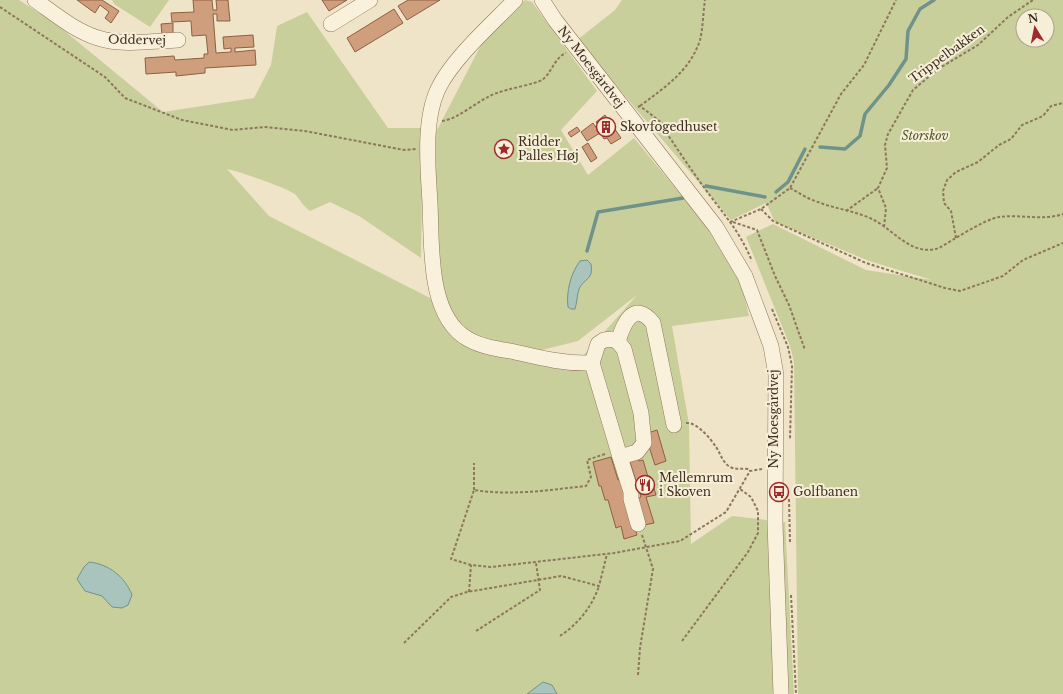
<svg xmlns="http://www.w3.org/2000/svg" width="1063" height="694" font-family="'Libre Baskerville',serif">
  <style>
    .green { fill: #c9cf9b; fill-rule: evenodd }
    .water { fill: #a9c4bc; stroke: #6f938a }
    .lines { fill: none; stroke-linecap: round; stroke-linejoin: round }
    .stream { stroke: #6f938a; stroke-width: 3.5 }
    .building { fill: #cf9f7d; stroke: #8d5f41 }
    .minor-casing { stroke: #8d765c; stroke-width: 16 }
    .path { stroke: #8d765c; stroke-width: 2; stroke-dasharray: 3 2; stroke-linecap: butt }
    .minor { stroke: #faf1dc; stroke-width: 15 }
    .labels { text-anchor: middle; stroke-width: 4; stroke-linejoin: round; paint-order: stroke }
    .street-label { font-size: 12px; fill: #3d2e20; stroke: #f7eed8 }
    .poi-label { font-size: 12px; fill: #3d2e20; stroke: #f7eed8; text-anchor: start }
    .park-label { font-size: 12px; font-style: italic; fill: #4d5a26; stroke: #f7eed8 }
  </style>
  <rect width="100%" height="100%" fill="#f0e4c8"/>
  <!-- green -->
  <g class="green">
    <path d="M0,0h19l36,23 108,89 91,-14 17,-33 6,-39 30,-14 81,116h35l-2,130 -62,-42 -29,-14 -20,9c-7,-5 -9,-10 -14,-16 -7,-7 -59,-24 -69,-26l42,47 163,83 20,33 121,35 64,-72 -59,46 -40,10 -36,-8 -32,-11 -19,-20 -12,-31 -3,-25v-124l45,-87 44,-45 7,2 65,89 -36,39 27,45 46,-37 70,85 38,63 7,30 -77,10 17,98 2,120 41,-28 53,6 9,172h-794z"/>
    <polygon points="112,0 169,0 150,27 114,4"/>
    <path d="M622,0h441v694h-265l-4,-332 -4,-16 -44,-109 27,-13 93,46 66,10 -63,-19 -94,-39 -9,-19 -35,17 -154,-180 38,-30zM1023,16h24v24h-24z"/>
  </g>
  <!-- water -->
  <g class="water">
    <path d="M587,260l4,4c3,16 -7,14 -12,25 -2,6 -2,14 -4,20h-4l-3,-2c-2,-16 3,-34 12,-46z"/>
    <path d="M89,562c20,2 36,15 43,33l-4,10 -6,3 -10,-1 -10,-11 -17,-5 -8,-12 7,-12z"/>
    <polygon points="543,682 552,685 557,694 527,694"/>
  </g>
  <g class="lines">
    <!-- stream -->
    <g class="stream">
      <polyline points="820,147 845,149 860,136 865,114 889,85 906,59 908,31 920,9 934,0"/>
      <polyline points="706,186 765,197"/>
      <polyline points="776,192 788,182 805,149"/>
      <polyline points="587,251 598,212 683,198"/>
    </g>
  </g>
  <!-- building -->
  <g class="building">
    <polygon points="77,0 102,0 119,11 111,23 105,18 109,12 100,5 95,13"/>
    <polygon points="193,0 212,0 213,10 217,10 216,0 228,0 230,21 217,21 217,14 213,14 216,53 231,52 231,48 224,49 223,37 253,35 254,47 235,48 235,52 255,50 256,65 205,68 205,73 176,76 176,72 146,74 145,58 174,56 175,60 204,58 204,54 208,54 206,35 192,36 191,21 172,22 171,13 194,12"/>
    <polygon points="322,0 347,0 329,11"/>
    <polygon points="408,0 440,0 407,20 398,6"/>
    <polygon points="394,9 403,23 355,52 347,38"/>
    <polygon points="173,23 173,35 162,35 161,24"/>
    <polygon points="605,115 621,138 611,144 607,138 604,139 601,134 603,132 596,122"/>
    <polygon points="593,123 600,133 587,141 581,132"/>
    <polygon points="577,127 580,131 571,137 568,133"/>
    <polygon points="588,143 597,158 591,162 582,147"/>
    <polygon points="657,430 666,461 655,465 645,434"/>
    <polygon points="611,457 618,480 620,479 624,494 626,493 637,535 624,539 621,526 616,528 608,500 605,500 601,486 599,486 593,462"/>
    <polygon points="638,457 639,461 643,460 648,477 650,476 656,495 646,497 654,523 644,525 637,499 641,497 629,459"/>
  </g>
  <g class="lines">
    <defs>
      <g id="minor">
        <path d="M35,0c20,14 40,31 63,38 25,8 54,3 80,2"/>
        <path d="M515,0c-24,25 -62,58 -77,89 -15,32 -10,79 -8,114 2,41 -3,113 38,136 14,8 31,10 47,13 26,6 50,12 77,11"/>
        <polyline points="542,0 555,20 716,227 745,276 771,346 776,375 775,523 781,694"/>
        <polyline points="331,24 370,0"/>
        <polygon points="612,339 618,342 624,349 641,413 644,443 637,452 620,457 592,363 598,344 604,340"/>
        <path d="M618,342c5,-18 16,-43 35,-19l21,102"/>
        <polyline points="620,457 631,492 631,499 638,524"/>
      </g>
    </defs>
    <!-- minor casing -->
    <use href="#minor" class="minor-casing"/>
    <!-- path -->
    <g class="path">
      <polyline points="0,7 105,77 125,98 182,120 233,130 264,127 305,131 404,150 416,149"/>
      <path d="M640,106c25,-19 50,-35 60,-66 3,-12 3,-27 5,-40"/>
      <path d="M638,107l2,-1 22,17 4,9c12,18 24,36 37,54 20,28 35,42 49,75"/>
      <path d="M442,121c17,-2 37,-22 55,-28 10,-4 38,-9 45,-13 10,-7 12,-22 24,-27"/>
      <path d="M790,188c9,5 18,11 28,14 17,7 39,9 56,18 21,11 38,37 65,28 14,-8 46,-29 60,-31 20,-3 44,4 64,-3"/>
      <polyline points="761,209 773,221 866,263 945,288 960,291 1003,276 1023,260 1063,243"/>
      <polyline points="846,211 878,188"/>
      <polyline points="730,222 761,209 790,188 841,94 864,65 896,0"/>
      <polyline points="733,222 757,230 775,276 789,305 805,350"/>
      <polyline points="884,227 886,208 878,188 887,168 885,145 888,134 913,90 938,69 978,45 1008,17 1033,0"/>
      <polyline points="956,238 951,211 944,203 943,191 947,180 956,172 978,162 999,145 1011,139 1022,125 1043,116 1051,106 1063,103"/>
      <polyline points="772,309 788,347 792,366 790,439"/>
      <path d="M686,423c11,-1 24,15 30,24 5,7 6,15 14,20 6,3 12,1 19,2l1,2"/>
      <path d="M605,454l-18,6 4,17 -5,9c-38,4 -74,10 -112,4l-23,69 20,6 20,2 123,-14 66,-12 46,-29 24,-41 12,-2"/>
      <polyline points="474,490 474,463"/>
      <polyline points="789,499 790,543"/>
      <polyline points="469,592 471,565"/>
      <polyline points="791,595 796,694"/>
      <polyline points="476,631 540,590 536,563"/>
      <path d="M560,636c18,-12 32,-29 39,-50"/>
      <polyline points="682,641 748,552 758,533 758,511 751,497 740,489"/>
      <polyline points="404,643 451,597 467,592 561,576 599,586 607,554"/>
      <polyline points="638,675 640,648 653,569 642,535"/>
    </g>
    <!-- minor -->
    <use href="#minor" class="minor"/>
  </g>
  <!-- icons -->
  <defs>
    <symbol id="building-ring" viewBox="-11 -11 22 22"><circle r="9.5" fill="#f7eed8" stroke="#9e2a2b" stroke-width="1.5"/><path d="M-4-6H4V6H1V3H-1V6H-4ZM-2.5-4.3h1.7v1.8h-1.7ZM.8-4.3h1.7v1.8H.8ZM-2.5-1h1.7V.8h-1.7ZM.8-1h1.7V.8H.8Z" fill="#9e2a2b"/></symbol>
    <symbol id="sight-ring" viewBox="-11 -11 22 22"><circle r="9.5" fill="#f7eed8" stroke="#9e2a2b" stroke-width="1.5"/><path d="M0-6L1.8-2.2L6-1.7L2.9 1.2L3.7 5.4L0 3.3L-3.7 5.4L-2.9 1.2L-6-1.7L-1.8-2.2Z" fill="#9e2a2b"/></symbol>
    <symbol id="restaurant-ring" viewBox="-11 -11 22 22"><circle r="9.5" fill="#f7eed8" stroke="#9e2a2b" stroke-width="1.5"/><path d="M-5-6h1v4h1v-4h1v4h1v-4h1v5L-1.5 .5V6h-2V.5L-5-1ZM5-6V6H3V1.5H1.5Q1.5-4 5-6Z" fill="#9e2a2b"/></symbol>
    <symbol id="bus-ring" viewBox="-11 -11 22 22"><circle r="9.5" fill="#f7eed8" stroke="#9e2a2b" stroke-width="1.5"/><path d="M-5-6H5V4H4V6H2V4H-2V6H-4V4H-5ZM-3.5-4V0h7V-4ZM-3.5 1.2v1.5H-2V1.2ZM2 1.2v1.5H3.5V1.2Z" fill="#9e2a2b"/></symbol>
  </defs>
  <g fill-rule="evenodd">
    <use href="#building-ring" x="595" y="116" width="22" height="22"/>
    <use href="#sight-ring" x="493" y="138" width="22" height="22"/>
    <use href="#restaurant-ring" x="634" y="474" width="22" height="22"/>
    <use href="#bus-ring" x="768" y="481" width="22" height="22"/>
  </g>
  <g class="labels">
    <!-- street labels -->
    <g class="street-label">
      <text transform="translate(137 40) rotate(1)" y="4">Oddervej</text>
      <text transform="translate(947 54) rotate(-36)" y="4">Trippelbakken</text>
      <text transform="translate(591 67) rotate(52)" y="4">Ny Moesgårdvej</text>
      <text transform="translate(774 419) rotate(-90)" y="4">Ny Moesgårdvej</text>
    </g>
    <!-- poi labels -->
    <g class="poi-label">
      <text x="620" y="131">Skovfogedhuset</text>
      <text x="518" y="146">Ridder<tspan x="518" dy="14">Palles Høj</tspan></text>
      <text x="659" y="482">Mellemrum<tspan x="659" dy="14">i Skoven</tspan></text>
      <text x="793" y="496">Golfbanen</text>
    </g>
    <!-- park labels -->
    <g class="park-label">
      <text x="925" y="140">Storskov</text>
    </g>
  </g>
  <!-- north arrow -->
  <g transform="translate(1035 28) rotate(350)"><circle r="19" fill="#f7eed8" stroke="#ada18e"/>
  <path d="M0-3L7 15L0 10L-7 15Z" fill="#9e2a2b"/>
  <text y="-6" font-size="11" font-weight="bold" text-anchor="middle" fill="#3d2e20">N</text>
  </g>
</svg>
